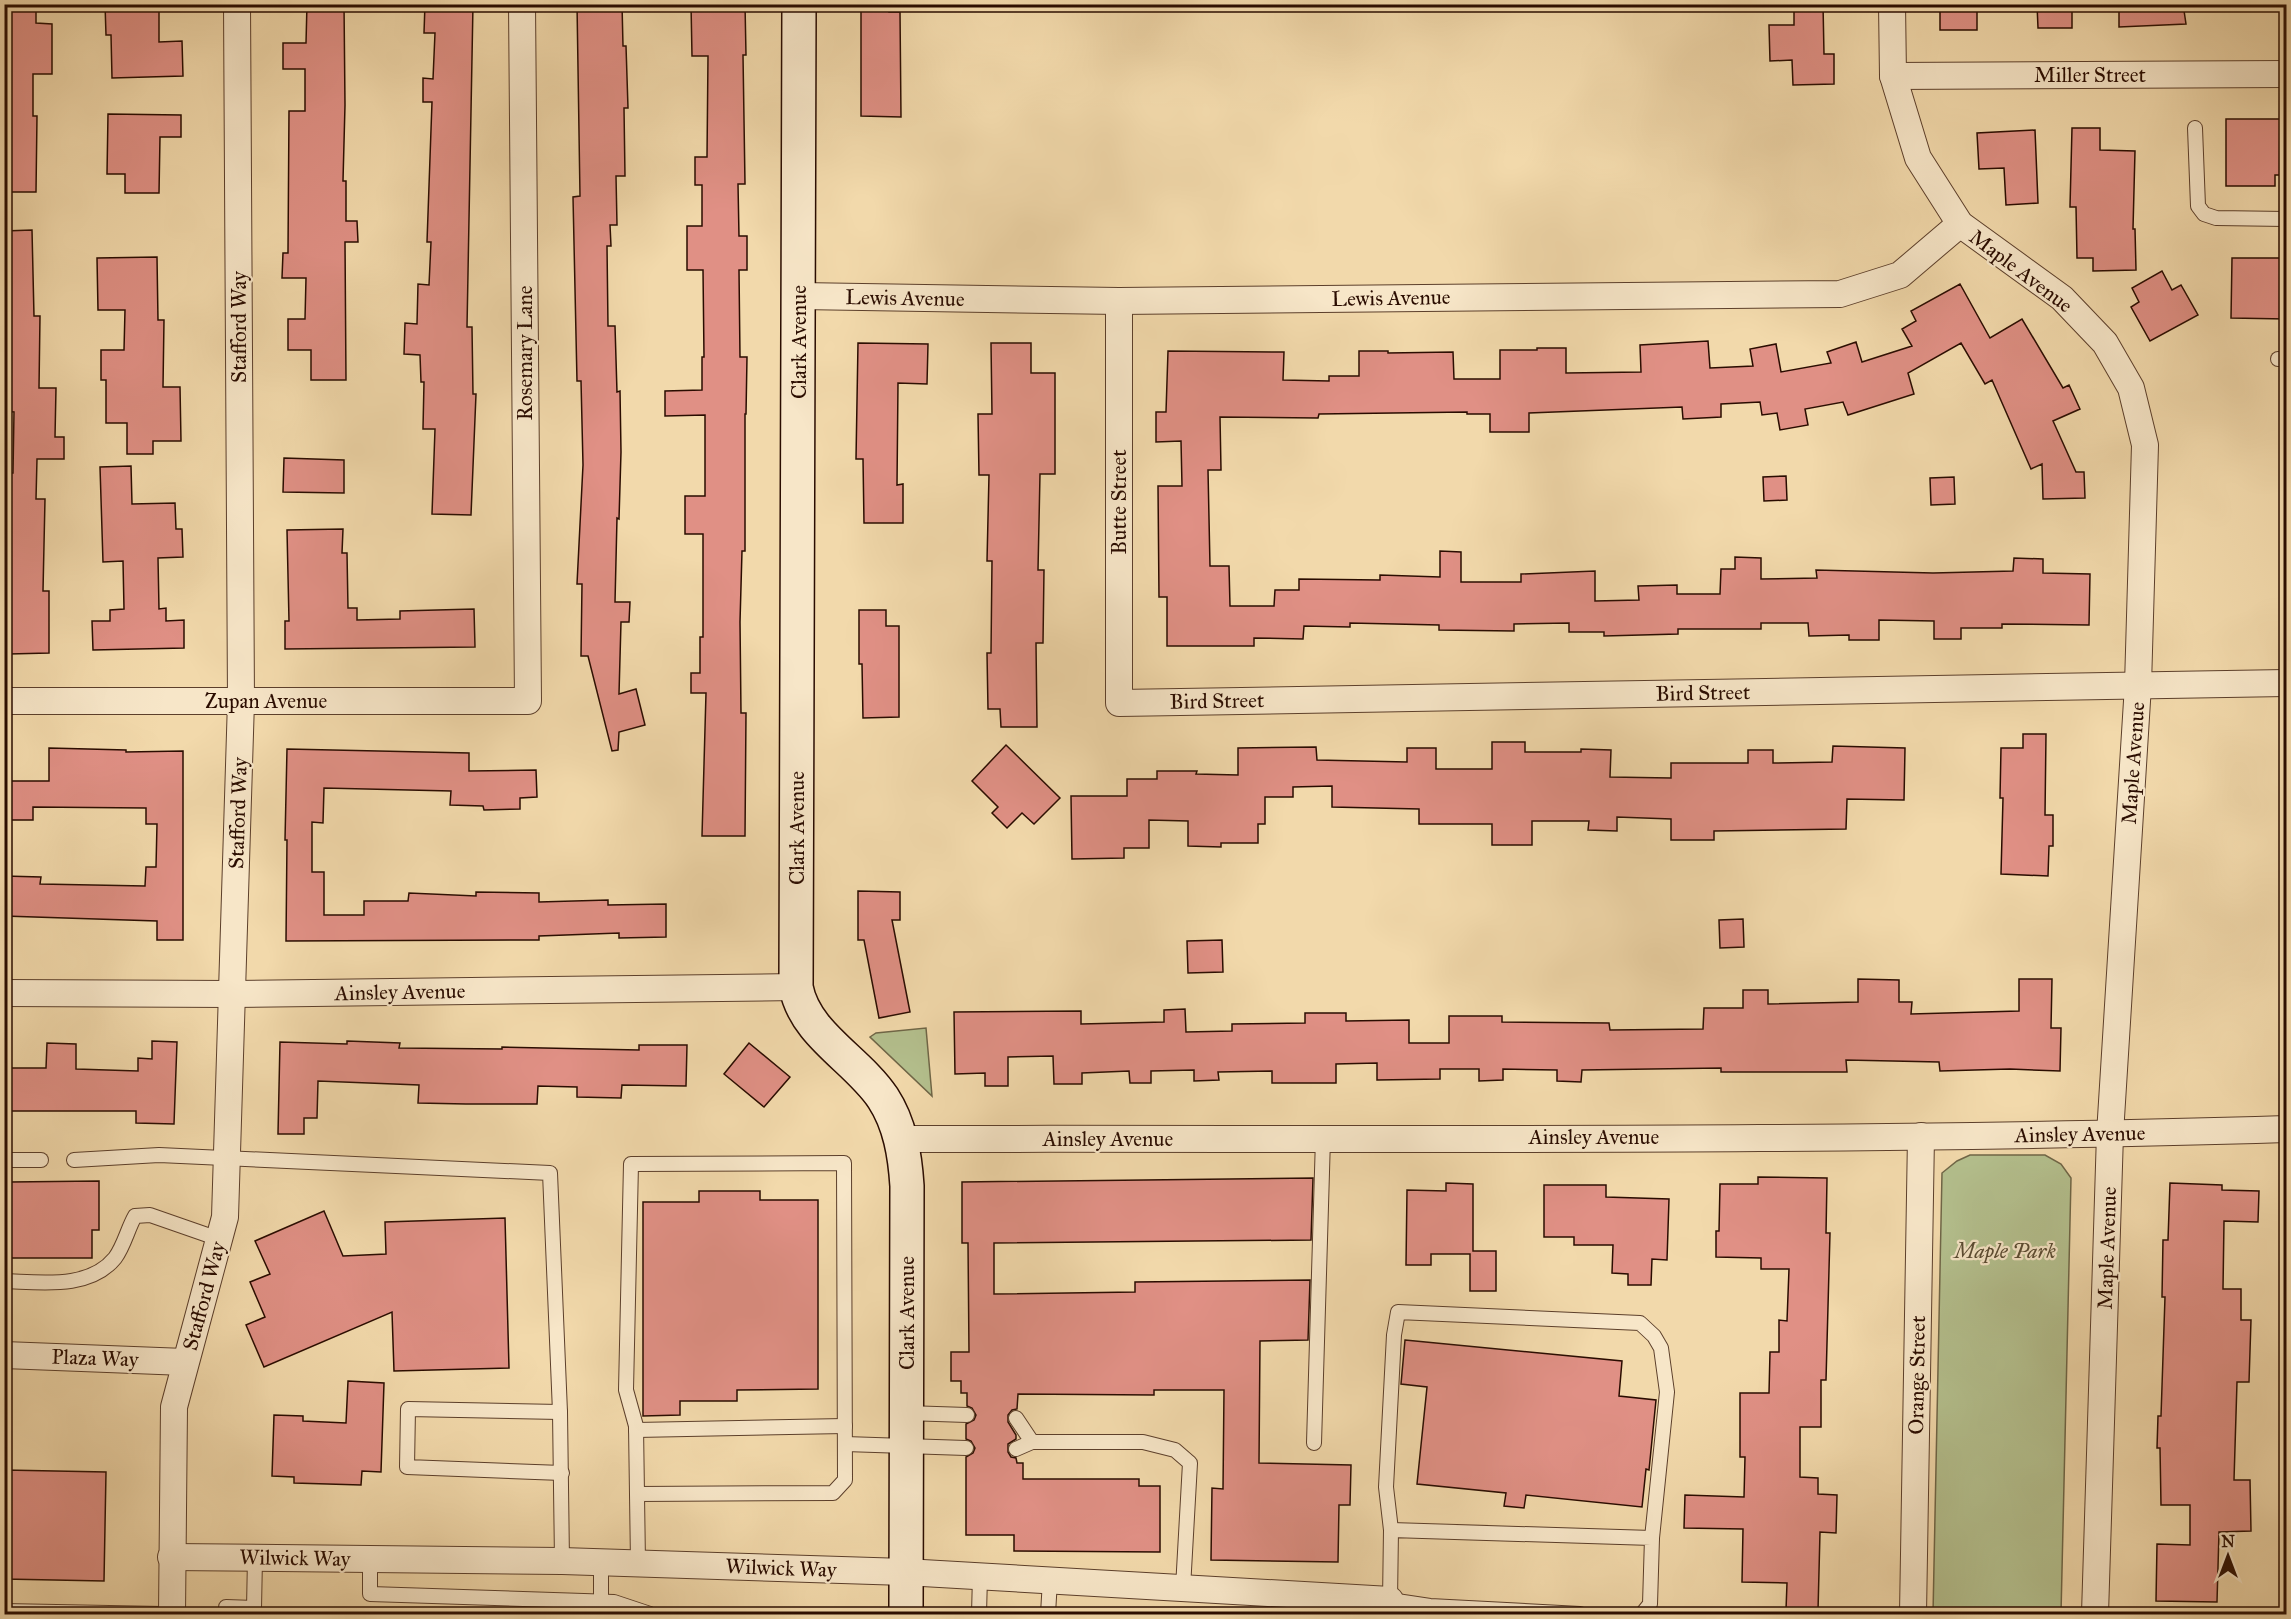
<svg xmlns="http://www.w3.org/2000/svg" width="2291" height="1619" font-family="'IM FELL Great Primer',serif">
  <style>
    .green { fill: #b4c08e; stroke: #6f6647; stroke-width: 1.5 }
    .building { fill: #e09085; stroke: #2a0c00; stroke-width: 1.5 }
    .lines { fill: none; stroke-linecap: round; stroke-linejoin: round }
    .lane-casing { stroke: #5c3f2b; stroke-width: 16 }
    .street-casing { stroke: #5c3f2b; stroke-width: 28 }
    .secondary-casing { stroke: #2a0c00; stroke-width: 36 }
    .lane { stroke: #f7e6c8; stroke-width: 14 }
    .street { stroke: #f7e6c8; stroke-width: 26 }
    .secondary { stroke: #f7e6c8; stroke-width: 33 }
    .labels { text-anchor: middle; stroke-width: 4.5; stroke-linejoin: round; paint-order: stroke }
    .street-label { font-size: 21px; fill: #2a0c00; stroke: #f7e6c8 }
    .park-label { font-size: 21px; font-style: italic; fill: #5a4b32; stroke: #f7e6c8 }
  </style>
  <rect width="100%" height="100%" fill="#f2d9ab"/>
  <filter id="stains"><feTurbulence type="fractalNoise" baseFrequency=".00333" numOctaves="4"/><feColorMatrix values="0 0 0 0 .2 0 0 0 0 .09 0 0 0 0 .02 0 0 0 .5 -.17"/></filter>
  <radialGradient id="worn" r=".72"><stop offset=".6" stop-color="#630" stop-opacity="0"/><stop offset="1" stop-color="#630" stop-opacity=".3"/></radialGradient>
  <!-- green -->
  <g class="green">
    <polygon points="926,1028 932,1096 870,1037 876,1033"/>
    <polygon points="1970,1155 2045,1155 2061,1164 2071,1178 2061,1614 1933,1614 1942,1173 1957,1161"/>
  </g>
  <!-- building -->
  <g class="building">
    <polygon points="4,4 36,4 36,23 52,24 52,74 33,74 33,116 37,116 36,192 4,192"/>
    <polygon points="105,4 159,4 159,42 182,41 183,76 112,78 111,35 106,35"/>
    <polygon points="307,4 344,4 345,105 343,181 346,181 346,221 357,221 358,242 345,242 346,380 311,380 311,350 288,350 288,319 305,319 306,278 282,278 283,253 288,253 289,111 305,111 305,69 283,69 283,43 306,43"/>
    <polygon points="425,4 473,4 467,327 472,327 473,394 476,394 471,515 432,514 435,429 423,429 424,382 421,382 420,355 404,354 405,323 417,324 418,284 429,285 431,242 427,242 432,102 423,102 423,78 433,79 435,33 424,33"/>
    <polygon points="577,4 622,4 623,46 626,46 628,108 624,108 625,176 616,176 617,225 610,225 611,246 607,246 608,326 615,326 617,392 620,391 621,452 619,519 617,518 615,602 630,602 629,622 621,622 619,694 636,689 645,725 619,732 618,750 612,751 588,656 581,656 582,584 577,584 583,465 581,381 577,381 573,197 580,196"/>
    <polygon points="691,4 745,4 746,55 743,55 745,184 738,184 739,236 747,236 747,270 739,270 740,357 747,357 746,414 745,414 745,551 742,551 740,622 741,713 746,713 745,836 702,836 706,693 691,693 691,673 700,673 700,637 703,637 703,534 685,534 685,496 705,496 705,415 665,416 665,391 702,390 702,357 704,357 703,270 687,270 687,226 702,226 702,185 695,185 695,157 707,157 708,56 692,56"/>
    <polygon points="861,4 889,4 889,12 900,12 901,117 861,116"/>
    <polygon points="1794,4 1823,4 1824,54 1834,54 1834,84 1793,85 1792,60 1770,61 1769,25 1794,25"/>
    <rect x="1940" y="4" width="37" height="26"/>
    <polygon points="2037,4 2072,4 2072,28 2038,28"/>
    <polygon points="2119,4 2183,4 2186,24 2119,27"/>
    <polygon points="108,114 181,115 181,137 160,137 159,193 125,193 125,174 107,174"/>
    <polygon points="2226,119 2286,119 2286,175 2275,175 2275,186 2226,186"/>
    <polygon points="2072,128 2100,128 2100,150 2135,151 2133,229 2135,229 2136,270 2093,271 2093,258 2077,258 2076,207 2070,207"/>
    <polygon points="2035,130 2038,203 2006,205 2004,168 1979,169 1977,133"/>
    <polygon points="32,230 34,316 40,316 39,388 56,388 55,437 64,437 64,459 37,459 36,499 45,499 43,591 49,591 49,653 9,654 8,600 4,600 4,473 13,473 14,412 4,411 4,231"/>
    <polygon points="157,257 158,320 164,320 163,387 180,387 181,441 153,441 153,454 127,454 127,423 106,423 106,380 101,380 101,350 124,350 125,310 98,310 97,258"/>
    <polygon points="2232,258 2286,258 2286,319 2231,318"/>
    <polygon points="2162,271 2172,290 2181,285 2198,315 2150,341 2131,307 2139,302 2132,288"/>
    <polygon points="1960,284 1990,338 2022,319 2063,388 2069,385 2080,409 2053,421 2076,472 2084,472 2085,498 2043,499 2042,464 2031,469 1992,380 1985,384 1961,343 1908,373 1914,394 1848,415 1843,402 1805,409 1808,425 1780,430 1777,413 1762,415 1760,402 1721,404 1721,417 1683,419 1682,407 1529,413 1529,432 1490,432 1490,414 1467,414 1467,412 1319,414 1318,418 1220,417 1221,470 1208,470 1210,566 1229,566 1230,606 1274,606 1275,590 1299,590 1299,579 1380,580 1380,575 1440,577 1440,551 1461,552 1461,582 1521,582 1521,574 1595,571 1595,601 1639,600 1638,586 1677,585 1677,594 1720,594 1721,569 1735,569 1735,557 1761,558 1761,579 1817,578 1816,570 1933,573 2013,571 2014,558 2043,559 2043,573 2090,574 2089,625 2002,624 2002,628 1961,628 1961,639 1934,639 1934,621 1879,620 1879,640 1849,640 1849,635 1809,636 1808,623 1761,623 1761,629 1678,629 1678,634 1604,636 1604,632 1569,632 1569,623 1514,624 1514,631 1439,630 1439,625 1350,623 1350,627 1304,626 1303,639 1254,638 1254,646 1167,646 1167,597 1159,597 1158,486 1182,486 1181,441 1156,442 1156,412 1166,412 1168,351 1284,352 1283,380 1329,381 1329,376 1359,376 1359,351 1388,351 1388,353 1453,352 1454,379 1500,379 1500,350 1537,350 1537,348 1566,348 1566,373 1641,372 1640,345 1708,341 1710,368 1753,366 1750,349 1776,344 1781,372 1831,363 1827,352 1856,342 1862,362 1912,346 1902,329 1916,321 1911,311"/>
    <polygon points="858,343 928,344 927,384 898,383 897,485 903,484 903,523 864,523 863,459 856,459"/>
    <polygon points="991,343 1031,343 1031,373 1055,373 1055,474 1040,474 1038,570 1044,570 1043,643 1036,643 1037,727 1001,727 1000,709 988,709 987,653 991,653 992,561 987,561 989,475 979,475 978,414 992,414"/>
    <polygon points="284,458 344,460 344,493 283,492"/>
    <polygon points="131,466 132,504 175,503 176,529 182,529 183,557 158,558 159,609 166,608 166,621 184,620 184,648 93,650 92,621 110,621 110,610 124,609 123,561 103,562 100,467"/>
    <polygon points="1786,476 1787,500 1764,501 1763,477"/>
    <polygon points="1954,477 1955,504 1931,505 1930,478"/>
    <polygon points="343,529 342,553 347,553 348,608 357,608 357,620 400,619 400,611 474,609 475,647 285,649 285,621 289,621 287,530"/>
    <polygon points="859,610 886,610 886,626 899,626 899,717 863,718 862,664 859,664"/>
    <polygon points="2023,734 2046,734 2045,815 2053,815 2053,846 2049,846 2048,876 2001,874 2003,798 2000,798 2001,748 2023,748"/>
    <polygon points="1492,742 1525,742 1525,752 1581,752 1581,749 1611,750 1610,777 1671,778 1671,763 1748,763 1748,750 1773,750 1773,763 1832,762 1833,746 1905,748 1904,800 1847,799 1846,829 1714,831 1714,840 1671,840 1671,819 1617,817 1617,831 1588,830 1589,821 1532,821 1532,845 1492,845 1492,824 1419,824 1419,809 1332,807 1332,786 1293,787 1293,797 1265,797 1265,824 1258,824 1258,843 1221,843 1221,847 1188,846 1188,821 1149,820 1149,848 1124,848 1124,858 1072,859 1071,796 1127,796 1127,779 1157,779 1157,771 1197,771 1196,774 1238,775 1238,748 1316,747 1317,760 1407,762 1407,748 1436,748 1436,769 1492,769"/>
    <polygon points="1006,745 1060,798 1034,824 1022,813 1007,828 992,813 998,807 972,781"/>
    <polygon points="49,748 126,750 126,752 183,751 183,940 157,940 157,921 4,916 4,876 41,877 40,884 145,886 146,867 156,867 157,824 146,824 146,808 33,807 33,820 4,820 4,781 49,781"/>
    <polygon points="287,749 469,753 469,771 536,770 537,797 520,798 520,809 484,810 483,806 450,805 451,791 324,788 323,823 312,822 312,872 324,872 324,915 364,915 364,901 408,901 409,893 476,896 476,892 539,893 539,902 608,900 608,905 666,904 666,937 619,938 619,933 539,936 539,940 286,941 287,840 285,840"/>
    <polygon points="858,891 900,892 900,920 892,920 910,1012 879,1018 864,940 858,940"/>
    <polygon points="1743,919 1744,947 1720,948 1719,920"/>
    <polygon points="1222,940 1223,972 1188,973 1187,941"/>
    <polygon points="1858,979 1899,980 1899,1002 1912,1002 1911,1014 2019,1011 2019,979 2052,979 2051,1028 2061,1028 2060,1071 2010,1069 1940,1071 1939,1062 1846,1060 1847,1072 1721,1072 1721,1068 1582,1070 1581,1082 1557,1081 1557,1070 1503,1069 1503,1080 1479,1081 1479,1069 1440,1069 1440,1079 1377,1080 1377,1063 1336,1064 1336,1083 1272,1083 1272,1071 1218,1072 1219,1080 1194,1081 1194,1070 1151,1071 1151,1083 1130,1083 1129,1071 1082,1073 1082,1084 1054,1084 1053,1056 1008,1057 1008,1086 985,1086 985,1073 955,1074 954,1012 1081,1011 1081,1024 1164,1022 1164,1010 1185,1009 1186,1032 1232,1031 1232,1024 1305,1023 1305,1013 1346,1013 1346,1021 1409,1020 1409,1043 1449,1043 1449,1016 1502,1016 1502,1022 1609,1023 1610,1030 1703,1029 1704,1008 1743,1008 1743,990 1768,990 1768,1004 1858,1002"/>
    <polygon points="152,1041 177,1042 174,1124 136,1123 136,1111 4,1111 4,1068 46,1068 47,1043 76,1044 76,1069 138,1071 138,1058 152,1059"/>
    <polygon points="347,1041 400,1043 399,1048 502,1049 502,1047 639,1050 639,1045 687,1045 686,1086 622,1085 621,1098 577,1097 577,1087 538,1086 537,1104 466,1104 418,1103 419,1085 318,1081 317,1118 304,1118 304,1134 278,1134 280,1042 347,1044"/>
    <polygon points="749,1043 790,1077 764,1107 724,1074"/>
    <polygon points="1758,1177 1827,1178 1826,1233 1830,1233 1826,1380 1821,1380 1821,1427 1800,1427 1800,1477 1818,1478 1818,1494 1837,1495 1836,1533 1820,1532 1818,1611 1786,1610 1787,1583 1742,1582 1743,1529 1684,1528 1685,1495 1744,1497 1745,1457 1740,1457 1740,1393 1769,1393 1770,1352 1779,1352 1779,1320 1787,1321 1789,1269 1761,1269 1761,1258 1716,1257 1716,1231 1719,1231 1720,1184 1758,1184"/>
    <polygon points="1313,1178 1311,1240 994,1243 994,1294 1135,1292 1135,1282 1310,1280 1308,1340 1260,1341 1259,1463 1351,1465 1350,1505 1339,1505 1338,1562 1211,1560 1212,1488 1223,1489 1224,1390 1154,1390 1154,1395 1018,1394 1017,1409 1012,1410 1008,1415 1008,1422 1016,1435 1016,1439 1008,1444 1008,1452 1011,1457 1016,1458 1017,1463 1023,1463 1023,1479 1139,1479 1139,1486 1160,1486 1160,1552 1014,1551 1014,1535 966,1535 966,1457 973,1453 975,1448 971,1441 966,1439 966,1424 974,1420 976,1415 972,1408 967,1406 967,1393 961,1393 961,1381 951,1381 951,1352 969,1352 968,1243 962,1243 962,1182"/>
    <polygon points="99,1181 99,1230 92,1230 92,1258 4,1258 4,1201 10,1201 10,1182"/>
    <polygon points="1446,1183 1473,1184 1473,1251 1496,1251 1496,1291 1470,1291 1470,1254 1431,1254 1431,1265 1406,1265 1407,1190 1446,1191"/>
    <polygon points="2170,1183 2222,1185 2222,1190 2259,1191 2258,1222 2224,1221 2223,1289 2241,1289 2241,1320 2251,1320 2249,1382 2237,1382 2234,1480 2250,1480 2251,1531 2219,1532 2217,1602 2156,1601 2157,1544 2190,1545 2190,1505 2161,1505 2160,1448 2157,1448 2158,1416 2161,1416 2165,1297 2162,1297 2163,1240 2168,1240"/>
    <polygon points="1544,1185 1606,1185 1606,1197 1669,1199 1667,1260 1652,1259 1651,1285 1628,1285 1628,1274 1612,1273 1613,1245 1574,1245 1574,1237 1544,1237"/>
    <polygon points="699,1191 760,1191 760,1200 818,1200 818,1389 737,1390 737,1401 680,1401 680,1415 643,1416 643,1202 699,1202"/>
    <polygon points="324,1211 343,1256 386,1254 385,1222 505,1218 509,1368 394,1371 392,1312 264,1367 246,1325 265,1317 250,1282 270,1274 255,1241"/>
    <polygon points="1405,1340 1622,1361 1619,1396 1656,1400 1649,1470 1646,1469 1642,1507 1526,1495 1524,1508 1504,1506 1506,1493 1417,1484 1427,1387 1401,1384"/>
    <polygon points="348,1381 384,1383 381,1472 362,1471 361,1485 294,1483 294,1477 272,1476 274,1415 303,1416 303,1421 346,1423"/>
    <polygon points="4,1470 106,1472 104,1581 4,1579"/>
  </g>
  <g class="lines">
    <defs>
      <g id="lane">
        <polyline points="2195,128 2198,206 2204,214 2216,218 2286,219"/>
        <polyline points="2278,359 2286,359"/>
        <polyline points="4,1160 41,1160"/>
        <polyline points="74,1160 159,1155 550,1173 560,1412 562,1561"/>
        <path d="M4,1281c36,1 85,9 111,-23 9,-12 13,-30 20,-42l15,-1 69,24"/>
        <polyline points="560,1412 408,1409 407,1467 562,1473"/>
        <polyline points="906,1413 967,1415"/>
        <polyline points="1016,1418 1032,1442 1016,1449"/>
        <polyline points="636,1430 845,1426"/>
        <polyline points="1032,1442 1143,1442 1175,1450 1190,1463 1183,1588"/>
        <polyline points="1314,1443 1323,1138"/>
        <polyline points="845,1444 966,1448"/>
        <polyline points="637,1494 833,1493 845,1480 844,1163 631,1164 626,1390 636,1426 638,1563"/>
        <polyline points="1391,1530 1386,1487 1394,1335 1398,1312 1640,1323 1654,1336 1661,1348 1667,1392 1652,1538"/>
        <polyline points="370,1559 370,1594 614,1602 650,1614"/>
        <polyline points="601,1563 601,1601"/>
        <polyline points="1390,1600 1430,1606 1580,1614"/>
        <polyline points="4,1611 162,1614"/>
        <polyline points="226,1614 226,1607 254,1608 255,1558"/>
        <polyline points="979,1614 980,1576"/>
        <polyline points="1048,1614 1050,1580"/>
        <polyline points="1395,1614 1390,1600 1391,1530 1652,1538 1650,1604 1642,1614"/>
      </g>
      <g id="street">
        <polyline points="1892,4 1893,76 1918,158 1960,224 2062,298 2105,343 2131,388 2145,445 2138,685 2110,1134 2095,1614"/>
        <polyline points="1893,76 2286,74"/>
        <polyline points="800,296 1119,301 1840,294 1900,275 1960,224"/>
        <polyline points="1119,301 1119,703 2286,683"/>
        <polyline points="4,701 528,701 522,4"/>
        <polyline points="4,993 232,994 796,987"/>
        <path d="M901,1139c461,-1 924,4 1385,-10"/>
        <polyline points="4,1355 185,1362"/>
        <polyline points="171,1557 562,1561 905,1572 1390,1600"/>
        <polyline points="172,1614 174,1407 225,1217 241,701 237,4"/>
        <polyline points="1913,1614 1921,1136"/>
      </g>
      <path id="secondary" d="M799,4l-3,983c9,48 61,72 87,111 17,26 22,57 24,88l-1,428"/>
    </defs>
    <!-- lane casing -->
    <use href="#lane" class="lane-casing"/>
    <!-- street casing -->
    <use href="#street" class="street-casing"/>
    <!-- secondary casing -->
    <use href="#secondary" class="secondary-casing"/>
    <!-- lane -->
    <use href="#lane" class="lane"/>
    <!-- street -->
    <use href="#street" class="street"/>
    <!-- secondary -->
    <use href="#secondary" class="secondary"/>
  </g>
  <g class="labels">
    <!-- street labels -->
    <g class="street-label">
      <text x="2090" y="82">Miller Street</text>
      <text transform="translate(2021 271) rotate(37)" y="7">Maple Avenue</text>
      <text transform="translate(905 298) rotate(1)" y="7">Lewis Avenue</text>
      <text transform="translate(1391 298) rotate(-1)" y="7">Lewis Avenue</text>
      <text transform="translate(239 327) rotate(-90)" y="7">Stafford Way</text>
      <text transform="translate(799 342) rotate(-90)" y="7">Clark Avenue</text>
      <text transform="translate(525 353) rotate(-90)" y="7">Rosemary Lane</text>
      <text transform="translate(1119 502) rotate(-90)" y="7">Butte Street</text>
      <text transform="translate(1703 693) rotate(-1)" y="7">Bird Street</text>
      <text x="266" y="708">Zupan Avenue</text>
      <text transform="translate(1217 701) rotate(-1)" y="7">Bird Street</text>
      <text transform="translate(2133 763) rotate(-86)" y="7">Maple Avenue</text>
      <text transform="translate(238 813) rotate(-88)" y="7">Stafford Way</text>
      <text transform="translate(797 828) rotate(-90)" y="7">Clark Avenue</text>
      <text transform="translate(400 992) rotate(-1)" y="7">Ainsley Avenue</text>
      <text transform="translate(2080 1134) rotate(-1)" y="7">Ainsley Avenue</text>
      <text x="1594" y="1144">Ainsley Avenue</text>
      <text x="1108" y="1146">Ainsley Avenue</text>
      <text transform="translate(2107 1248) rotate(-88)" y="7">Maple Avenue</text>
      <text transform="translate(204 1296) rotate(-75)" y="7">Stafford Way</text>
      <text transform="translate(907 1313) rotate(-90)" y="7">Clark Avenue</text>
      <text transform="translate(95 1358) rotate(2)" y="7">Plaza Way</text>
      <text transform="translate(1917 1375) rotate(-89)" y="7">Orange Street</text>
      <text transform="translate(295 1558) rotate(1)" y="7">Wilwick Way</text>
      <text transform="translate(781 1568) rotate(2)" y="7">Wilwick Way</text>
    </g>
    <!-- park labels -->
    <g class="park-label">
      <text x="2005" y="1258">Maple Park</text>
    </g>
  </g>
  <!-- margin -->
  <rect width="2291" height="1619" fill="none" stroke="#f2d9ab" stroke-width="24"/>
  <rect x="6" y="6" width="2279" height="1607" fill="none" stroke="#2a0c00" stroke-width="3"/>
  <rect x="12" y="12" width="2267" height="1595" fill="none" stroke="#2a0c00" stroke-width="1.5"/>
  <!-- north arrow -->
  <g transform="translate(2228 1556)" stroke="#f7e6c8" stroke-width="4.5" paint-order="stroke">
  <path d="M0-4.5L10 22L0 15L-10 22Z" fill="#2a0c00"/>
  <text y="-9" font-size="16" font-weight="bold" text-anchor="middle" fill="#2a0c00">N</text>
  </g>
  <rect width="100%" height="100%" filter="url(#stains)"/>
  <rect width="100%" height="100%" fill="url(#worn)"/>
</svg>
